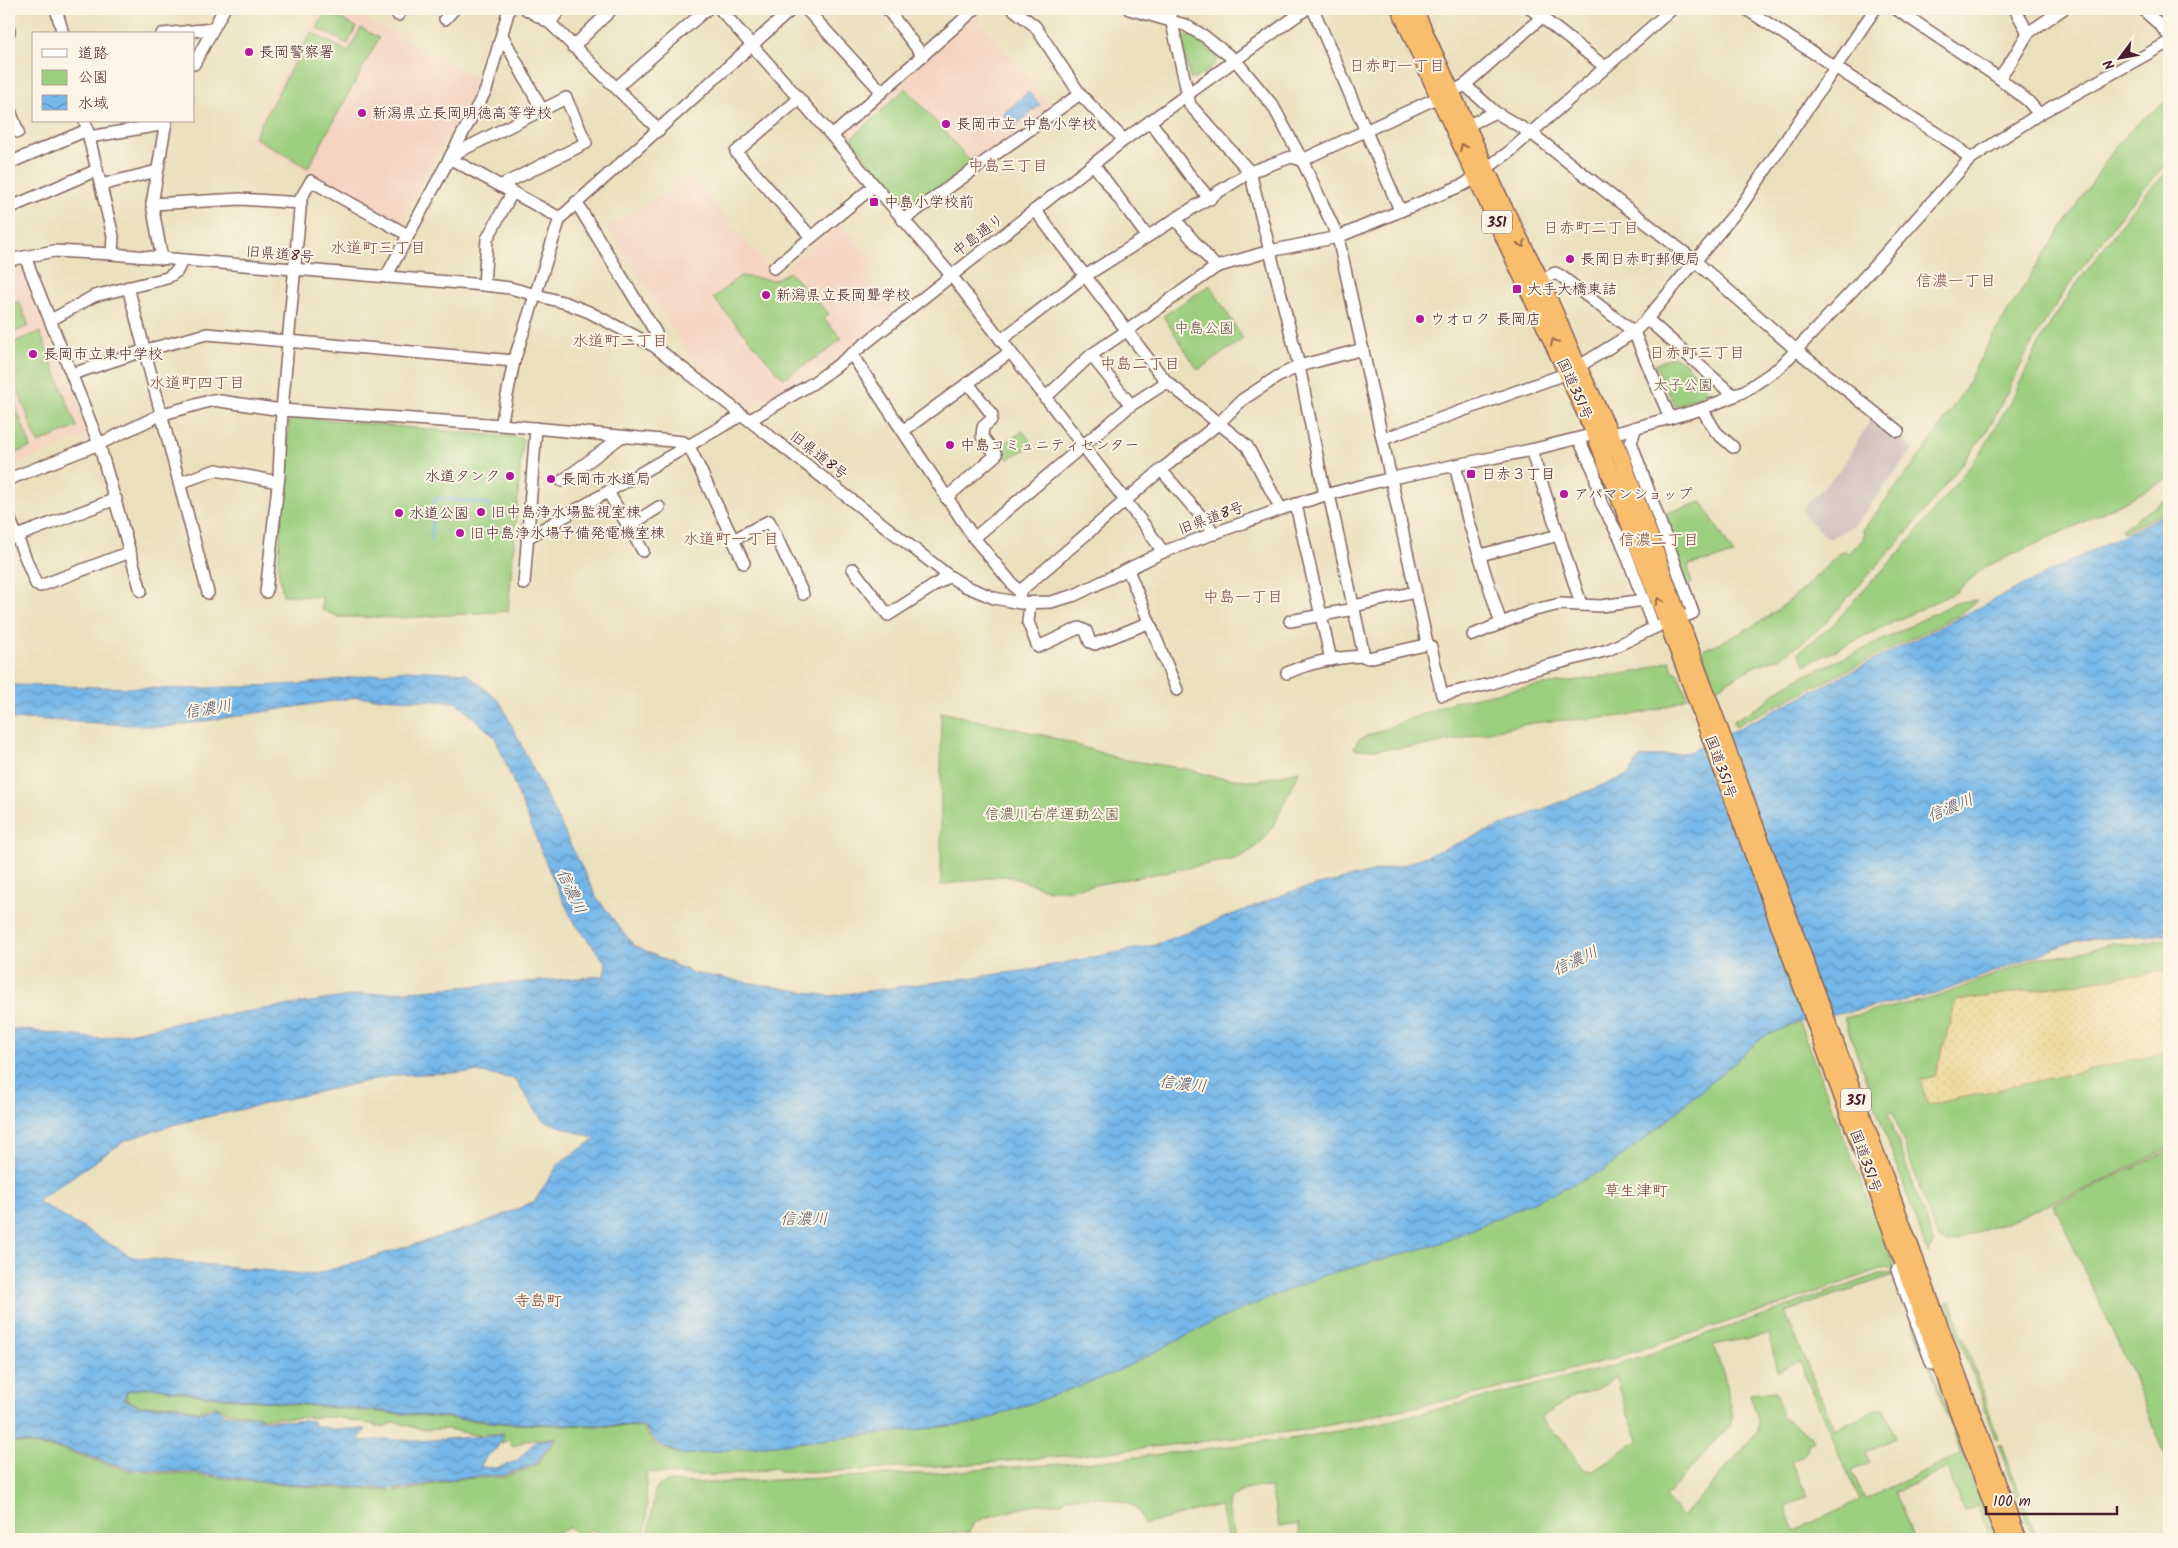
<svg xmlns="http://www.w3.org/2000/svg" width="2178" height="1548" font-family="Kalam,'Klee One',sans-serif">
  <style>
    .built { fill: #f4d3c1 }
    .industrial { fill: #d0c0bc }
    .green { fill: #9bce7e; stroke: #727654; fill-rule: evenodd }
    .sand { fill: url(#sand-dots); stroke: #9c7c64 }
    .water { fill: url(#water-waves); stroke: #5f6b8a; fill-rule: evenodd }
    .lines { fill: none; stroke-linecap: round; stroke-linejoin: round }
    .stream { stroke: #74b7e9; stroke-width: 2.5 }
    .minor-casing { stroke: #82635e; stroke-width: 14 }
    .highway-casing { stroke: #82635e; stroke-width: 19 }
    .minor { stroke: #fff; stroke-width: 11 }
    .highway { stroke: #f9be6d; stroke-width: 16 }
    .oneway { stroke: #996749 }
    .poi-dot { fill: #b5179e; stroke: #fcf5e5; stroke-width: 2 }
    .labels { text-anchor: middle; stroke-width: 4; stroke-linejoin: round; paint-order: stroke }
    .shield { fill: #fcf5e5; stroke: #7f5f63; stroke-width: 1 }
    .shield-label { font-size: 14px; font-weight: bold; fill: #4a1f2b }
    .poi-label { font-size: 15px; fill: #4a1f2b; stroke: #fcf5e5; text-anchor: start }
    .street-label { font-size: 15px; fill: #4a1f2b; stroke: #fcf5e5 }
    .park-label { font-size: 15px; fill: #625444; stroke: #fcf5e5 }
    .neighbourhood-label { font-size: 16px; fill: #7d4845; stroke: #fcf5e5 }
    .water-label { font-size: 16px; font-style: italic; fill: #59546e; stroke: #fcf5e5 }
  </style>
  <defs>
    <pattern id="sand-dots" width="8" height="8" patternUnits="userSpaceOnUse" patternTransform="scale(1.25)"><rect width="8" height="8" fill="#eeda9e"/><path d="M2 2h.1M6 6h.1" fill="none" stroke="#cebb88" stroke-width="1.8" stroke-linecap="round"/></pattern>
    <pattern id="water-waves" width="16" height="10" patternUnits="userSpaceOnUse" patternTransform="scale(1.25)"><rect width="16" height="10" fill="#74b7e9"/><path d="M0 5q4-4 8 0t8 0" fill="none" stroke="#6194bd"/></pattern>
  </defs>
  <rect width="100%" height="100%" fill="#fcf5e5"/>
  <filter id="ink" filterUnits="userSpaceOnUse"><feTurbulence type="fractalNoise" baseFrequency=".02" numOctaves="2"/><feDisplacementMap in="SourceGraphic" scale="10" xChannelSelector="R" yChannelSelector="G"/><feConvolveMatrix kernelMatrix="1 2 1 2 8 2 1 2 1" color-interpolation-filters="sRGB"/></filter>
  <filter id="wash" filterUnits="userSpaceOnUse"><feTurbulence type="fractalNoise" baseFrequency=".0096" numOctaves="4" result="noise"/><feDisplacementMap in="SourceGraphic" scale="20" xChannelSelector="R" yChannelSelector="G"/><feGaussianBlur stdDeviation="1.12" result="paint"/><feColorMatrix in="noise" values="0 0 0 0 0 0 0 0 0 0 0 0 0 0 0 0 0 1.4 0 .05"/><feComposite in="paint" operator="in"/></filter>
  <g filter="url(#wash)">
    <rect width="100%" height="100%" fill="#ebe0be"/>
    <!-- built -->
    <g class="built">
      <polygon points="319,9 348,9 477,79 476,86 398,224 248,139"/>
      <polygon points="975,14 1053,110 913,210 905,208 843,138"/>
      <polygon points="692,179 777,277 838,222 877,263 864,275 895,313 832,364 754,407 744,407 699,370 607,226"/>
      <polygon points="22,271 91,434 9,467 9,274"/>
    </g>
    <!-- industrial -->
    <polygon class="industrial" points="1873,419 1896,437 1901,437 1913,449 1856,524 1831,538 1827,538 1805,516 1803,508 1840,470 1870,420"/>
    <!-- green -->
    <g class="green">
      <polygon points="326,11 356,27 348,44 317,28"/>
      <polygon points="361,28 379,38 308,168 254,137 311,32 348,52"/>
      <path d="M1182,35l8,1 26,19c4,12 -14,19 -22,24l-4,-1 -9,-38z"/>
      <polygon points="906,88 972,163 915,207 906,207 851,139"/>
      <path d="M2169,100v62l-41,44 -59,79 -35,54 -42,83 -10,16 -70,89 -86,95 -22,19 -24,17 -25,8 -41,23 -11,-29 1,-4 -1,-6c25,-11 52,-23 74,-40 24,-17 45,-40 66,-60l6,3 14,-14 2,-6 -3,-2 65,-84 37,-57 25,-48 52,-83 78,-117 25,-24z"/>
      <polygon points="2169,170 2169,479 2077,525 1985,567 1956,592 1805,665 1798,652 1832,626 1865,588 1902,550 1982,451 2012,399 2044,334 2072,290 2138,202"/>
      <polygon points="789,272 829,314 824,319 842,338 827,351 783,378 713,298 740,276 774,280"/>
      <polygon points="1210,285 1243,339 1198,370 1163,316"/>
      <polygon points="19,301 29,326 9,334 9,305"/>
      <polygon points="40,332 77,427 38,443 9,367 9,344"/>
      <polygon points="1673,356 1686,363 1709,392 1675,406 1655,365"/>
      <polygon points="9,390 31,447 9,456"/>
      <polygon points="296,417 523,438 508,611 404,618 348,617 339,617 322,610 322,597 283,595 278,567 289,421"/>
      <polygon points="1023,431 1033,445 1008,459 1000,446"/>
      <polygon points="2169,498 2169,510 2123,532 2121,529"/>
      <polygon points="1702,502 1734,555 1688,565 1692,584 1687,585 1660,515"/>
      <polygon points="1977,600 1959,615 1735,726 1733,721 1767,702 1775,692 1799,678 1875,644 1954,603"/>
      <path d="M1670,660l3,11 5,2 9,24c-46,26 -104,19 -154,26 -33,5 -64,15 -97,21 -26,4 -53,5 -80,6l-2,-3 5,-8 94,-37 62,-13 127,-18z"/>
      <path d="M941,712l110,25 69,22 67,10 28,8 41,4 43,-10c-3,9 -8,17 -12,25 -15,34 -17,45 -51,63l-169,31h-18l-38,-13 -12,-1 -58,9z"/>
      <path d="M2169,938v32l-213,31 -21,75 -15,4 249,-28v96c-71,36 -145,70 -221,95l-9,-5 -5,-9 -41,-117 -5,1 46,131 -6,9 -84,-235 93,-21 103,-40 31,-2 41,-12 24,2z"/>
      <path d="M1799,1022l96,246 -14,1 -101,36 -168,54 -127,33 -179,38 -217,24 -116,10 -151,8 -43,-1 -4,-3c-39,9 -89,9 -129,4l1,47 -4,20h-37l-14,-10 -12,8 -10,-10 -11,6 -28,6h-522v-97l51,7 69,22 67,4 98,11 109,5 55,-12 46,-2 33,-12 20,-28 -32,4 -12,6 -2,-2 1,-6 -11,4 3,-10 -28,2 -29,-6 -23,1 -29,-8 -12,5 -47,-10 -71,1c-16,-7 -35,-1 -48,-12l-7,1 -12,5 -22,-8 -36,2 -15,-8 3,-7 25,-4 50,9 307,28 132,3 14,18 26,10 295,-32 135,-49 101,-52 108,-46 118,-32 165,-74 55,-43 104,-90z"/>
      <polygon points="2169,1151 2169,1468 2136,1381 2054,1205"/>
      <path d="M1897,1273l98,266h-5l-12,-33 -15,5 -16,-43 -53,25 20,46h-613l-3,-15 -19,3 -8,-40 -23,1 -18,10 -2,7 6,34h-7l-4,-24 -3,-8h-11l-65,18c-2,-5 -3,-13 -8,-17 -15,-12 -52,-10 -70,-11l-3,6 -26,1 -52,14 -12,6 -4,8 -55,4v3h-266l7,-48 5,-6 7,-3 44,1 220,-10 171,-12 195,-23 75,-13 238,-58 93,-31 177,-62zM1896,1274l65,180 -96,45 -14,-29 19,-8 -4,-11 30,-13 -13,-31 -49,22 -49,-117zM1769,1334l8,37 22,-9 61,139 -65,29 -10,-24 23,-9 -17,-35c10,-5 17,-7 17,-20l5,-1 -2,-5c-10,-5 -18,-13 -28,-17l-8,-28 -25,3 8,25 -1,14 -74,84 -18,-20 64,-71 4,-10 -9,-40 -11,-31zM1616,1377l12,38 11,25 -46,30h-9l-22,-32 -5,-2 -17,-18 35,-23 18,-4z"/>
      <polygon points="1951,1301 1998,1437 1995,1437 1947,1302"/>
      <polygon points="1998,1444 2000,1444 2003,1450 2037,1539 2033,1539"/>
    </g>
    <!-- sand -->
    <polygon class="sand" points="2169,970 2169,1052 1928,1105 1920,1080 1935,1076 1956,1001"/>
    <!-- water -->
    <g class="water">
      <polygon points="1028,92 1040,105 1014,127 1003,114"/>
      <path d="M2169,512v422l-92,6 -141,54 -137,28 -36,15 -104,90 -54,43 -166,74 -118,32 -108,46 -101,52 -135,49 -295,32 -25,-12 -14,-17 -133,-3 -308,-28 -49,-8 -25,3 -4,9 16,8 36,-2 23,8 18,-6 7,7 33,2 8,4 48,1v4l20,4h33l-8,11 5,1 23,-2 31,2 86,-6 -6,13 -11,9 -6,10 17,1 20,-7 19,-20 19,-3 -19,26 -32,11 -46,3 -55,11 -110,-4 -97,-12 -67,-4 -67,-21 -53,-7v-413l90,11 92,-19 166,-25 247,-19 2,-13 -33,-42 -24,-51 -54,-133 -39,-35 -98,-5 -192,30 -138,-8 -19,1v-35l176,4 117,-5 105,-14 59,3 34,29 97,196 36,47 59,28 137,23 193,-25 133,-26 135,-53 116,-28 222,-89 12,-17 50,-6 11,-5zM476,1072l39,7 27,41 54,19 -37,24 -24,38 -50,22 -172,52 -181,-18 -95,-56 89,-61 50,-16 218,-49z"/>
    </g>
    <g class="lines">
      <!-- stream -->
      <polyline class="stream" points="431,541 435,500 437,498 491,504 490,509"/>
    </g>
  </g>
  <g filter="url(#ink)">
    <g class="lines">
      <defs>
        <g id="minor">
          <polyline points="56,9 63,34"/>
          <polyline points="526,9 550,23 659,130"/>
          <polyline points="720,9 832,136 951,275 1145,526 1163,552"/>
          <polyline points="806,9 882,92"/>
          <polyline points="887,9 923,56"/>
          <polyline points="1013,9 1035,26 1080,94 1124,140"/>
          <polyline points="1129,9 1185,25 1204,36 1236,61 1273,106 1302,160 1338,237 1427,643 1431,647 1442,695 1490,684 1520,673 1608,650 1658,626"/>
          <polyline points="1169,9 1190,105 1250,172 1299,366 1325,495"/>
          <polyline points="1313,9 1400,210"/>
          <polyline points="1531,9 1605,67"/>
          <polyline points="1746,9 1956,146 1970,159"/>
          <polyline points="1896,9 1999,78 2028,101 2039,114"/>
          <polyline points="2015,9 2028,33"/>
          <polyline points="2142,9 2160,25 2169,36"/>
          <polyline points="398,15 403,9"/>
          <polyline points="445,19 454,9"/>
          <polyline points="550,23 560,9"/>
          <polyline points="9,30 9,32"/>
          <polyline points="162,34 213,29"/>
          <polyline points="502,35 542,110"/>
          <polyline points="573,47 612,9"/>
          <polyline points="194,64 224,9"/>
          <polyline points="1999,78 2012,60 2028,33 2063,9"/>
          <polyline points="1465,85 1495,112"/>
          <polyline points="617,87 707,9"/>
          <polyline points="1452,92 1465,85 1551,9"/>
          <polyline points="799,99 736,152 811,237"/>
          <polyline points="9,108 18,132"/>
          <polyline points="85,121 113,236 112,254"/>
          <polyline points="1150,121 1188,173 1210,199"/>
          <polyline points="1467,126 1495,112 1531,133 1695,261 1795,349 1898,431"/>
          <polyline points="832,136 975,9"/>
          <polyline points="89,137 166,124"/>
          <polyline points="452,158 458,152 566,98 586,143 500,186"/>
          <polyline points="451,159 560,218"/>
          <polyline points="9,163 87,130"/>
          <polyline points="1094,165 1147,236"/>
          <polyline points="101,185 157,171"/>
          <polyline points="576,202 656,333 654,346"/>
          <polyline points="152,204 240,199 301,203"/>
          <polyline points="9,208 97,170"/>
          <polyline points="1035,210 1156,369 1167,382 1247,446 1281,509"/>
          <polyline points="1175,219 1216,267"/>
          <polyline points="903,220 1080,94"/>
          <polyline points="25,257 99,444 141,591"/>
          <polyline points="162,259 152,204 166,121"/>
          <polyline points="9,260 54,251 112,254 484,285 510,288 566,303 589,312 654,346 949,576 965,586 994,598 1020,603 1051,602 1075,595 1163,552 1281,509 1325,495 1392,478 1531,450 1595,434 1620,432 1702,409 1734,396 1748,389 1780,367 1852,291 1970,159 2039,114 2169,42"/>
          <polyline points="774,268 874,186"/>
          <polyline points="386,277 486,90 509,9"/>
          <polyline points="1541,281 1555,273 1561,276 1634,332 1670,418"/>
          <polyline points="484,285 487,239 512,193"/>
          <polyline points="128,287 208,593"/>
          <polyline points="1647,319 1734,396"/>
          <polyline points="51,320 94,296 167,278 177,271 182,261"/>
          <polyline points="1001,340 1085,276 1250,172 1291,157 1302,160 1439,97"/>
          <polyline points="852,355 974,538 1019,592 1020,599"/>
          <polyline points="1091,355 1131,405"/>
          <polyline points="1578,367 1634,332 1647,319 1741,206 1875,9"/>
          <polyline points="72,374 146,350 207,334 514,361"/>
          <polyline points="1045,398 1091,355 1128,330 1216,267 1270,251 1338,237 1465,184 1509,152 1672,9"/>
          <polyline points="1702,409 1716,432 1733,447"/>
          <polyline points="750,420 813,383 834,368 1124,140 1306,9"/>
          <polyline points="501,425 514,361 560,218 792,9"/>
          <polyline points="1636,427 1631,442 1693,613 1688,615"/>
          <polyline points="903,431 1010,352"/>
          <polyline points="1383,439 1568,373"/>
          <polyline points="1579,440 1594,471 1601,503 1621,540 1654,628"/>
          <polyline points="1531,450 1581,604"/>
          <polyline points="1455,465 1468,519 1501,624"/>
          <polyline points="1161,470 1207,523 1214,534"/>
          <polyline points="9,479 99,444 160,415 213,400 282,410 501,425 683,442 689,446 744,563"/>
          <polyline points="562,481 621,437"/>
          <polyline points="179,483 216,470 278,482"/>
          <polyline points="608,492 643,551"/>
          <polyline points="1329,494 1364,656 1368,658 1421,646 1427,643"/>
          <polyline points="946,498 996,455 982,436 983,427 991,420 992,415 968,383"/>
          <polyline points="1296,505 1331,660"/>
          <polyline points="9,517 36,584 40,586 130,552"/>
          <polyline points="629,526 659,507"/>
          <polyline points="527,538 742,415"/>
          <polyline points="974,538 1131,405 1167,382"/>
          <polyline points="9,539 116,499"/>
          <polyline points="733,540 769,521 803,594"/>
          <polyline points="1480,555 1559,535"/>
          <polyline points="853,569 888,615 949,576"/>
          <polyline points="1128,570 1177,690"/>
          <polyline points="524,584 536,428"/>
          <polyline points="266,592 279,476 282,410 301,198 311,181 408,235"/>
          <polyline points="1019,592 1161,470 1219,423 1242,400 1277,377 1299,366 1363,349"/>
          <polyline points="1030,603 1028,622 1038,647 1079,628 1086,631 1090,642 1095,644 1148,623"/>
          <polyline points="1354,606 1415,592"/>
          <polyline points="1290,621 1354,609"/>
          <polyline points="1473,635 1531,611 1560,604 1601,606 1644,600"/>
          <path d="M1287,673c24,-11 51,-16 77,-17"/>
          <polyline points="1897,1270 1932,1364"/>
        </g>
        <g id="highway">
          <polyline points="1400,9 1439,97 1595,434 1683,663 2005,1539"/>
          <polyline points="1414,9 1502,204 1541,281 1578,367 1620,454 1694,660 2018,1539"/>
        </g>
      </defs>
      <!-- minor casing -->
      <use href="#minor" class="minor-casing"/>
      <!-- highway casing -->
      <use href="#highway" class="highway-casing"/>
      <!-- minor -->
      <use href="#minor" class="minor"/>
      <!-- highway -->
      <use href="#highway" class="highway"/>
    </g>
    <!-- one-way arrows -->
    <defs><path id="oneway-chevron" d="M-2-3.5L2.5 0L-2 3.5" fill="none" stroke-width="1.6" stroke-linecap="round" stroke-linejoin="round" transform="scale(1.25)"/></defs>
    <g class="oneway">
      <use href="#oneway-chevron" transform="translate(1463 147) rotate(-115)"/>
      <use href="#oneway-chevron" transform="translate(1522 244) rotate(62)"/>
      <use href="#oneway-chevron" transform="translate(1554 342) rotate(-115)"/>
      <use href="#oneway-chevron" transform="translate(1659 601) rotate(-111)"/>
    </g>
  </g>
  <!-- markers -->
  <g class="poi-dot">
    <circle cx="249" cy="52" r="5"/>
    <circle cx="362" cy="113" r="5"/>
    <circle cx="946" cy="124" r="5"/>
    <rect x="869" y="197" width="10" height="10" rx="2.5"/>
    <circle cx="1570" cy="259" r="5"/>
    <rect x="1512" y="284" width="10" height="10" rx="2.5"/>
    <circle cx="766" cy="295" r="5"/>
    <circle cx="1420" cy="319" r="5"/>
    <circle cx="33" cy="354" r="5"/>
    <circle cx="950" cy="445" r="5"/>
    <rect x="1466" y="469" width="10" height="10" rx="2.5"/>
    <circle cx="510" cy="476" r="5"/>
    <circle cx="551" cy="479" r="5"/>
    <circle cx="1564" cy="494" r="5"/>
    <circle cx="481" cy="512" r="5"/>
    <circle cx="399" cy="513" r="5"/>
    <circle cx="460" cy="533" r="5"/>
  </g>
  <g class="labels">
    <!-- shield labels -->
    <g class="shield">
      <rect x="1482" y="210.5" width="30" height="23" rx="4"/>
      <rect x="1841" y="1088.5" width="30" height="23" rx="4"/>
    </g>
    <g class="shield-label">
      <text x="1497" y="227">351</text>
      <text x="1856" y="1105">351</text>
    </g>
    <!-- poi labels -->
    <g class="poi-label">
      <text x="259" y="57">長岡警察署</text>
      <text x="372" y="118">新潟県立長岡明徳高等学校</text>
      <text x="956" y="129">長岡市立 中島小学校</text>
      <text x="884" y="207">中島小学校前</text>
      <text x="1580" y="264">長岡日赤町郵便局</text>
      <text x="1527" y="294">大手大橋東詰</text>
      <text x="776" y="300">新潟県立長岡聾学校</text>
      <text x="1430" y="324">ウオロク 長岡店</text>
      <text x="43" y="359">長岡市立東中学校</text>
      <text x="960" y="450">中島コミュニティセンター</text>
      <text x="1481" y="479">日赤３丁目</text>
      <text x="500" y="481" text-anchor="end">水道タンク</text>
      <text x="561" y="484">長岡市水道局</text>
      <text x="1574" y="499">アパマンショップ</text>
      <text x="491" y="517">旧中島浄水場監視室棟</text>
      <text x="409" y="518">水道公園</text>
      <text x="470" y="538">旧中島浄水場予備発電機室棟</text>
    </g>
    <!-- street labels -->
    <g class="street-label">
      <text transform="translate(978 235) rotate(-37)" y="5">中島通り</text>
      <text transform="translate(280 254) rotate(5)" y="5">旧県道8号</text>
      <text transform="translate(1575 389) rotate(66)" y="5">国道351号</text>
      <text transform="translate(819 455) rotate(38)" y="5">旧県道8号</text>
      <text transform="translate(1211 518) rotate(-20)" y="5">旧県道8号</text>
      <text transform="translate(1721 767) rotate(70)" y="5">国道351号</text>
      <text transform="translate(1866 1161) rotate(70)" y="5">国道351号</text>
    </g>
    <!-- park labels -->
    <g class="park-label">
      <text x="1204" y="333">中島公園</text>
      <text x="1683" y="390">太子公園</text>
      <text x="1052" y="819">信濃川右岸運動公園</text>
    </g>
    <!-- neighbourhood labels -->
    <g class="neighbourhood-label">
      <text x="1397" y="71">日赤町一丁目</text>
      <text x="1008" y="171">中島三丁目</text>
      <text x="1591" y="233">日赤町二丁目</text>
      <text x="378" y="253">水道町三丁目</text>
      <text x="1956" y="286">信濃一丁目</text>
      <text x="620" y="346">水道町二丁目</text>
      <text x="1697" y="358">日赤町三丁目</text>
      <text x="1140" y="369">中島二丁目</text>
      <text x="197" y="388">水道町四丁目</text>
      <text x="731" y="544">水道町一丁目</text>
      <text x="1659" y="545">信濃二丁目</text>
      <text x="1243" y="602">中島一丁目</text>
      <text x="1636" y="1196">草生津町</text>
      <text x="538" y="1306">寺島町</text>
    </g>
    <!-- water labels -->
    <g class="water-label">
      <text transform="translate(208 708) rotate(-9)" y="6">信濃川</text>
      <text transform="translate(1950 807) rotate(-22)" y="6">信濃川</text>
      <text transform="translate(572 891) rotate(65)" y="6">信濃川</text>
      <text transform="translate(1575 960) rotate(-25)" y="6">信濃川</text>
      <text transform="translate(1183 1083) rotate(6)" y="6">信濃川</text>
      <text x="804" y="1224">信濃川</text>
    </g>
  </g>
  <!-- margin -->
  <rect width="2178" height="1548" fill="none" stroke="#fcf5e5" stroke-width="30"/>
  <!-- legend -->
  <rect x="32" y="32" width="162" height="90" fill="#fcf5e5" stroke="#b59f9b"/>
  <rect x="42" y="49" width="25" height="8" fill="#ffffff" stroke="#b59f9b"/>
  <text x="78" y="58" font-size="15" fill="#4a1f2b">道路</text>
  <rect x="42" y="70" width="25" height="15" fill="#9bce7e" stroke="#b59f9b"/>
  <text x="78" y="82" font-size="15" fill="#4a1f2b">公園</text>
  <rect x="42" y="95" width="25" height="15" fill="url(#water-waves)" stroke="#b59f9b"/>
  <text x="78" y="108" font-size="15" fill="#4a1f2b">水域</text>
  <!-- north arrow -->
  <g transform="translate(2120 58) rotate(238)" stroke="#fcf5e5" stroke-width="4" paint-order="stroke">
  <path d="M0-4L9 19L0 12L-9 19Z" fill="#4a1f2b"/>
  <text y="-8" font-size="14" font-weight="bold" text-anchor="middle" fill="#4a1f2b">N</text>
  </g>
  <!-- scale -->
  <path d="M1986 1506v8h131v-8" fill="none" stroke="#4a1f2b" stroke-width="2.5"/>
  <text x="1993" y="1506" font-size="15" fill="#4a1f2b" stroke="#fcf5e5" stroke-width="4" paint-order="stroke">100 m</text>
</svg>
